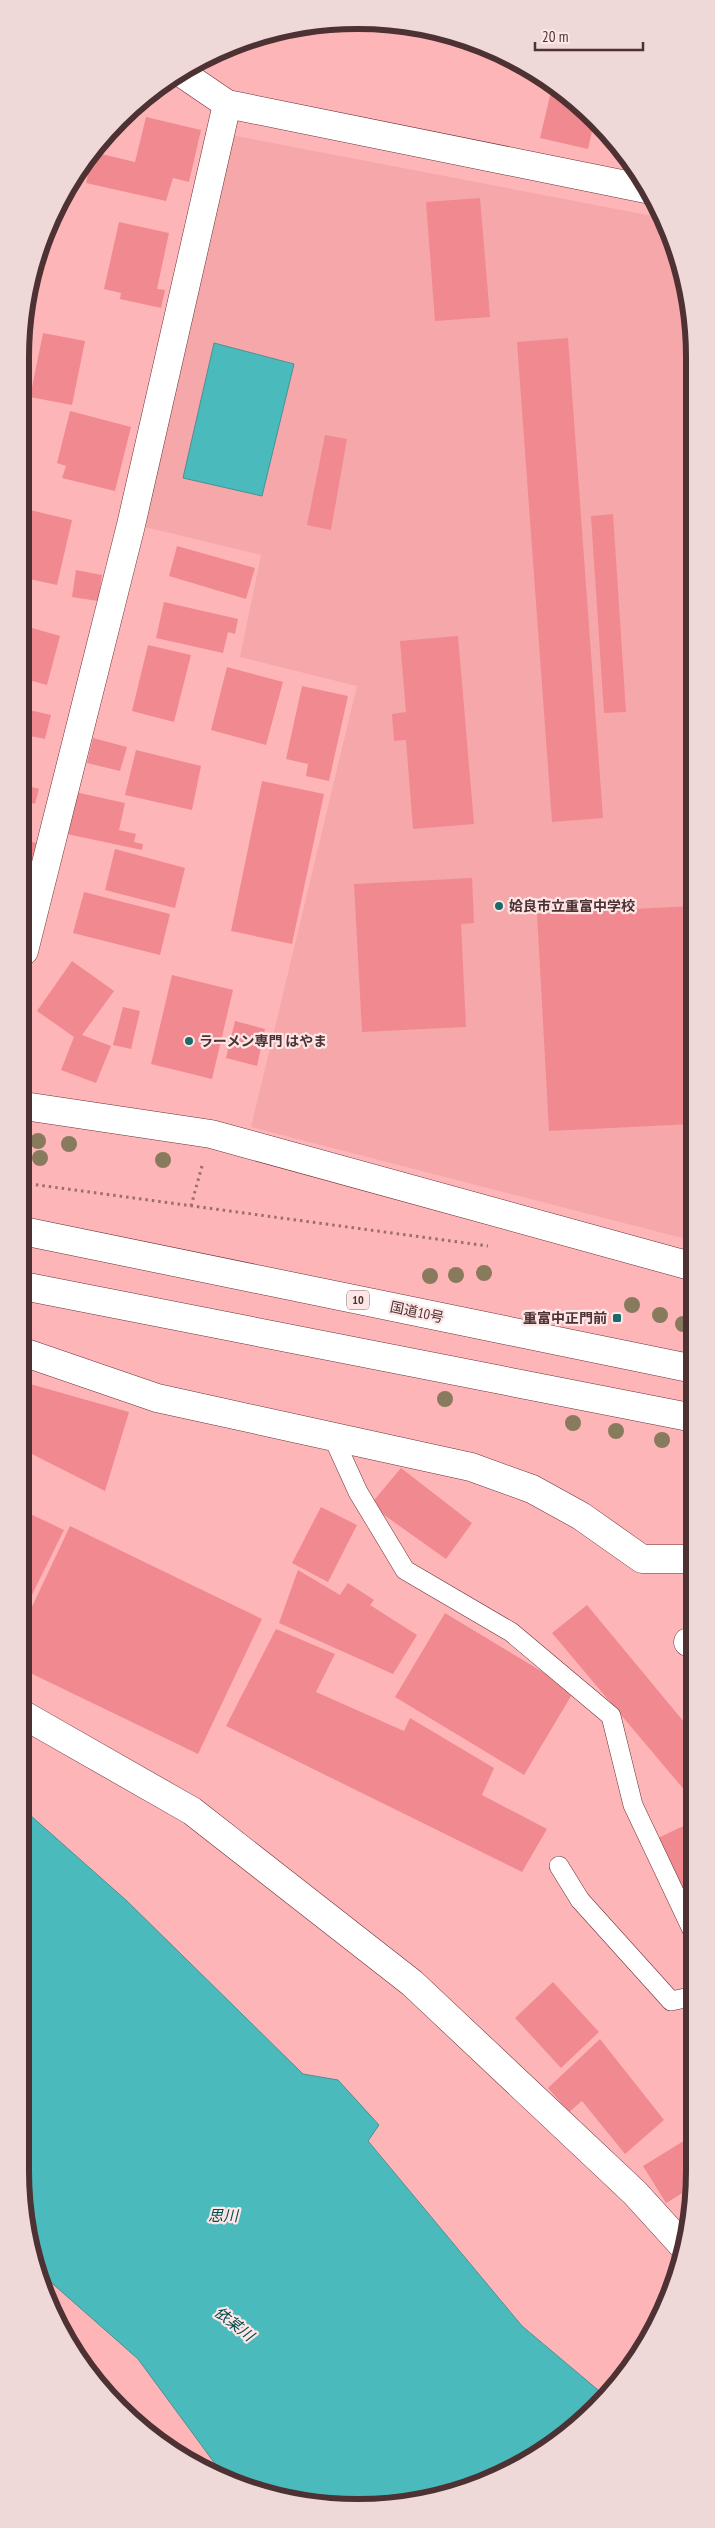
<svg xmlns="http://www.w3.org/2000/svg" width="715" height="2528" font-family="'PT Sans Narrow','Noto Sans JP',sans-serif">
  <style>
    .built { fill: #f5a7aa }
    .water { fill: #4ababc; stroke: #4b9193 }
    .building { fill: #f18a90 }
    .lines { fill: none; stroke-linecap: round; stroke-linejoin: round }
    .lane-casing { stroke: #6c3136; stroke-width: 20 }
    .street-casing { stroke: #6c3136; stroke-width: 29 }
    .highway-casing { stroke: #6c3136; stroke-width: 29 }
    .path { stroke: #9d6c6f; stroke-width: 3; stroke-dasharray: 2.5 4; stroke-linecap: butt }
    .lane { stroke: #fff; stroke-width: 19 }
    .street { stroke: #fff; stroke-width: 28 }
    .highway { stroke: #fff; stroke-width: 28 }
    .tree { fill: #887b5d }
    .poi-dot { fill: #1d6a6b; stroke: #fde6e6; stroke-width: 2 }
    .labels { text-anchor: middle; stroke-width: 4.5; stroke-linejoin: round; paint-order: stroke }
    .shield { fill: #fde6e6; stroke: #826769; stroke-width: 1 }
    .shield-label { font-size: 12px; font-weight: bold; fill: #4e3133 }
    .poi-label { font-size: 14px; font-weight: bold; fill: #4e3133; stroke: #fde6e6; text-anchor: start }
    .street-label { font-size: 14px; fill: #4e3133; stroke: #fde6e6 }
    .water-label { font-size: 15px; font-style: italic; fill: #034b4c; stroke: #fde6e6 }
    .rim { fill: none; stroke: #4e3133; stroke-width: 6 }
  </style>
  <rect width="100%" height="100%" fill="#feb5b8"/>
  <!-- built -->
  <polygon class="built" points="226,134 663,218 692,314 694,1241 251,1127 357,686 240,657 261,555 145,527"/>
  <!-- water -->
  <g class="water">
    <polygon points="214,343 294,364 262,496 183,478"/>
    <polygon points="21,1807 127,1901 303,2074 338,2080 379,2125 368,2141 522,2326 604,2395 563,2438 507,2473 445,2496 335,2507 270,2496 227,2480 138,2359 37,2270 26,2236 20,2170"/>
  </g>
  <!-- building -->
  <g class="building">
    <polygon points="552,87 595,118 588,149 540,138"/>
    <polygon points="146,117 201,130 189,182 173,178 166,201 86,183 93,152 135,162"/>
    <polygon points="480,198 490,317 435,321 426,202"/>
    <polygon points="119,222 169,233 157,289 165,290 161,308 120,299 121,293 104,289"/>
    <polygon points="38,255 42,257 33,289 28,287"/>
    <polygon points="43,333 85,341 72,405 30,397"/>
    <polygon points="568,338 603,818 552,822 517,342"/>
    <polygon points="70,411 131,427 115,491 62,478 66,466 57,463"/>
    <polygon points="325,435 347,439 331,530 307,525"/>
    <polygon points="26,474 31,475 27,495 26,495"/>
    <polygon points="26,509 72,520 57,585 25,578"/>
    <polygon points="613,514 626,712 604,713 591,516"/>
    <polygon points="177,546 255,568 246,599 169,576"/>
    <polygon points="76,570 102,575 98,601 72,597"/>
    <polygon points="164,602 238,619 235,634 228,632 223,653 156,638"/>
    <polygon points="25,626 60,636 47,685 25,679"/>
    <polygon points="458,636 474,824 413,829 406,740 394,741 392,714 406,712 400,641"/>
    <polygon points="148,645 191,655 174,722 132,711"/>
    <polygon points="227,667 283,682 266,745 211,730"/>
    <polygon points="302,686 348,696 329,781 306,776 308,764 286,759"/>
    <polygon points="25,709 51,715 45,739 25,735"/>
    <polygon points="93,738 127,747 120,771 87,763"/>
    <polygon points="136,750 201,766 192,810 125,795"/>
    <polygon points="262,781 324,794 292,944 231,931"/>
    <polygon points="25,785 39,789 35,804 25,801"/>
    <polygon points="75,792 125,803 119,830 136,834 134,842 143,844 142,850 67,834"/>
    <polygon points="28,841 37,843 34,860 24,859"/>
    <polygon points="115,849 185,868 175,908 105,890"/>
    <polygon points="472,878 474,923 461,924 466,1027 362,1032 354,884"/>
    <polygon points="84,892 170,914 160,955 73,933"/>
    <polygon points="693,906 693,1124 549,1131 537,914"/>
    <polygon points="72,961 114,991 82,1035 111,1046 96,1083 61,1070 74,1037 37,1011"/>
    <polygon points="172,975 233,990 212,1079 151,1064"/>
    <polygon points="123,1007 140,1011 131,1049 113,1045"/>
    <polygon points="235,1021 265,1029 257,1066 226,1058"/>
    <polygon points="23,1382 129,1412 105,1491 22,1449"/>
    <polygon points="401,1468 472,1523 446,1559 370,1505"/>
    <polygon points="321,1507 357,1525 328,1582 292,1563"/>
    <polygon points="22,1510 64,1530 22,1615"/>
    <polygon points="70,1526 262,1619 198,1754 22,1669 22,1628"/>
    <polygon points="298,1570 340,1595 348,1583 374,1600 370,1605 417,1635 393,1674 279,1623"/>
    <polygon points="587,1605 694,1734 694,1785 686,1792 552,1633"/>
    <polygon points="445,1613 574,1691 524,1775 395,1697"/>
    <polygon points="276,1629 335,1654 316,1692 404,1731 410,1718 494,1768 482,1795 547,1829 522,1872 226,1726"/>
    <polygon points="694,1821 695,1905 691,1907 658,1838"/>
    <polygon points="553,1982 599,2032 561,2068 515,2018"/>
    <polygon points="600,2039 664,2120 625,2154 582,2101 569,2112 548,2088"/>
    <polygon points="695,2134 694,2186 666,2203 643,2166"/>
    <polygon points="107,2395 121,2403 119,2407 107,2396"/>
  </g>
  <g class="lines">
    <defs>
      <g id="lane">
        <polyline points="333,1437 358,1492 405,1570 511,1632 611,1716 633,1805 695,1936"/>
        <polyline points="559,1866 580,1900 671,2001 695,1996"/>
      </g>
      <g id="street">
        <polyline points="180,72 227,104 646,189"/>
        <polyline points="24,951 131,525 227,104"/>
        <polyline points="24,1106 211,1134 694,1267"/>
        <polyline points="23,1352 157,1398 471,1467 532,1489 581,1516 642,1559 694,1559"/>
        <polyline points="688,1642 694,1643"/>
        <polyline points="22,1714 192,1811 412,1983 635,2193 685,2248"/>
      </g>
      <g id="highway">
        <polyline points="23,1231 694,1369"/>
        <polyline points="23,1286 694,1418"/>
      </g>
    </defs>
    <!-- lane casing -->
    <use href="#lane" class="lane-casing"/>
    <!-- street casing -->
    <use href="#street" class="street-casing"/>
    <!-- highway casing -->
    <use href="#highway" class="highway-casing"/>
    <!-- path -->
    <g class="path">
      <polyline points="23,1183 488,1246"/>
      <polyline points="191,1206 202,1166"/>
    </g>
    <!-- lane -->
    <use href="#lane" class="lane"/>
    <!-- street -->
    <use href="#street" class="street"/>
    <!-- highway -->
    <use href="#highway" class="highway"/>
  </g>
  <!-- trees -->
  <g class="tree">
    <circle cx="38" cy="1141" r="8"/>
    <circle cx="69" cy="1144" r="8"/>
    <circle cx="40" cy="1158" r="8"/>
    <circle cx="163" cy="1160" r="8"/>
    <circle cx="484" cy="1273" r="8"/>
    <circle cx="456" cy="1275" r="8"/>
    <circle cx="430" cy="1276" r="8"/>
    <circle cx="632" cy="1305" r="8"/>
    <circle cx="660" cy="1315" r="8"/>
    <circle cx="683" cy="1324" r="8"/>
    <circle cx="445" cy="1399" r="8"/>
    <circle cx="573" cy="1423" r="8"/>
    <circle cx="616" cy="1431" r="8"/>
    <circle cx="662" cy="1440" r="8"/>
  </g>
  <!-- markers -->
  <g class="poi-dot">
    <circle cx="499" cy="906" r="5"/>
    <circle cx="189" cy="1041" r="5"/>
    <rect x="612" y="1313" width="10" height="10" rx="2.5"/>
  </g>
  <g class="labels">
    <!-- shield labels -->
    <rect class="shield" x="347" y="1290.5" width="22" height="19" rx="4"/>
    <g class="shield-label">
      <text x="358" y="1304">10</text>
    </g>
    <!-- poi labels -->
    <g class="poi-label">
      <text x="509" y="911">姶良市立重富中学校</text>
      <text x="199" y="1046">ラーメン専門 はやま</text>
      <text x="607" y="1323" text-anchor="end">重富中正門前</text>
    </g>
    <!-- street labels -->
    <g class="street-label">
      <text transform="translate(417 1312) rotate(12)" y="5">国道10号</text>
    </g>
    <!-- water labels -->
    <g class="water-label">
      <text x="223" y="2221">思川</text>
      <text transform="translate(234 2324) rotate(38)" y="5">依某川</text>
    </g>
  </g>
  <!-- crop -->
  <path d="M0 0H715V2528H0ZM357 29H358A328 328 0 0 1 686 357V2171A328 328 0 0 1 358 2499H357A328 328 0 0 1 29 2171V357A328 328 0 0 1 357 29Z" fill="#efd8d8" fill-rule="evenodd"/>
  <path class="rim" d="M357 29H358A328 328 0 0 1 686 357V2171A328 328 0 0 1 358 2499H357A328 328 0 0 1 29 2171V357A328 328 0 0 1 357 29Z"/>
  <!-- scale -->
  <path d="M535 42v8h108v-8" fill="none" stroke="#4e3133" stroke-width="2.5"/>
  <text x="542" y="42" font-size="15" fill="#4e3133" stroke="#fde6e6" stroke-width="4" paint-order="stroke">20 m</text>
</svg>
